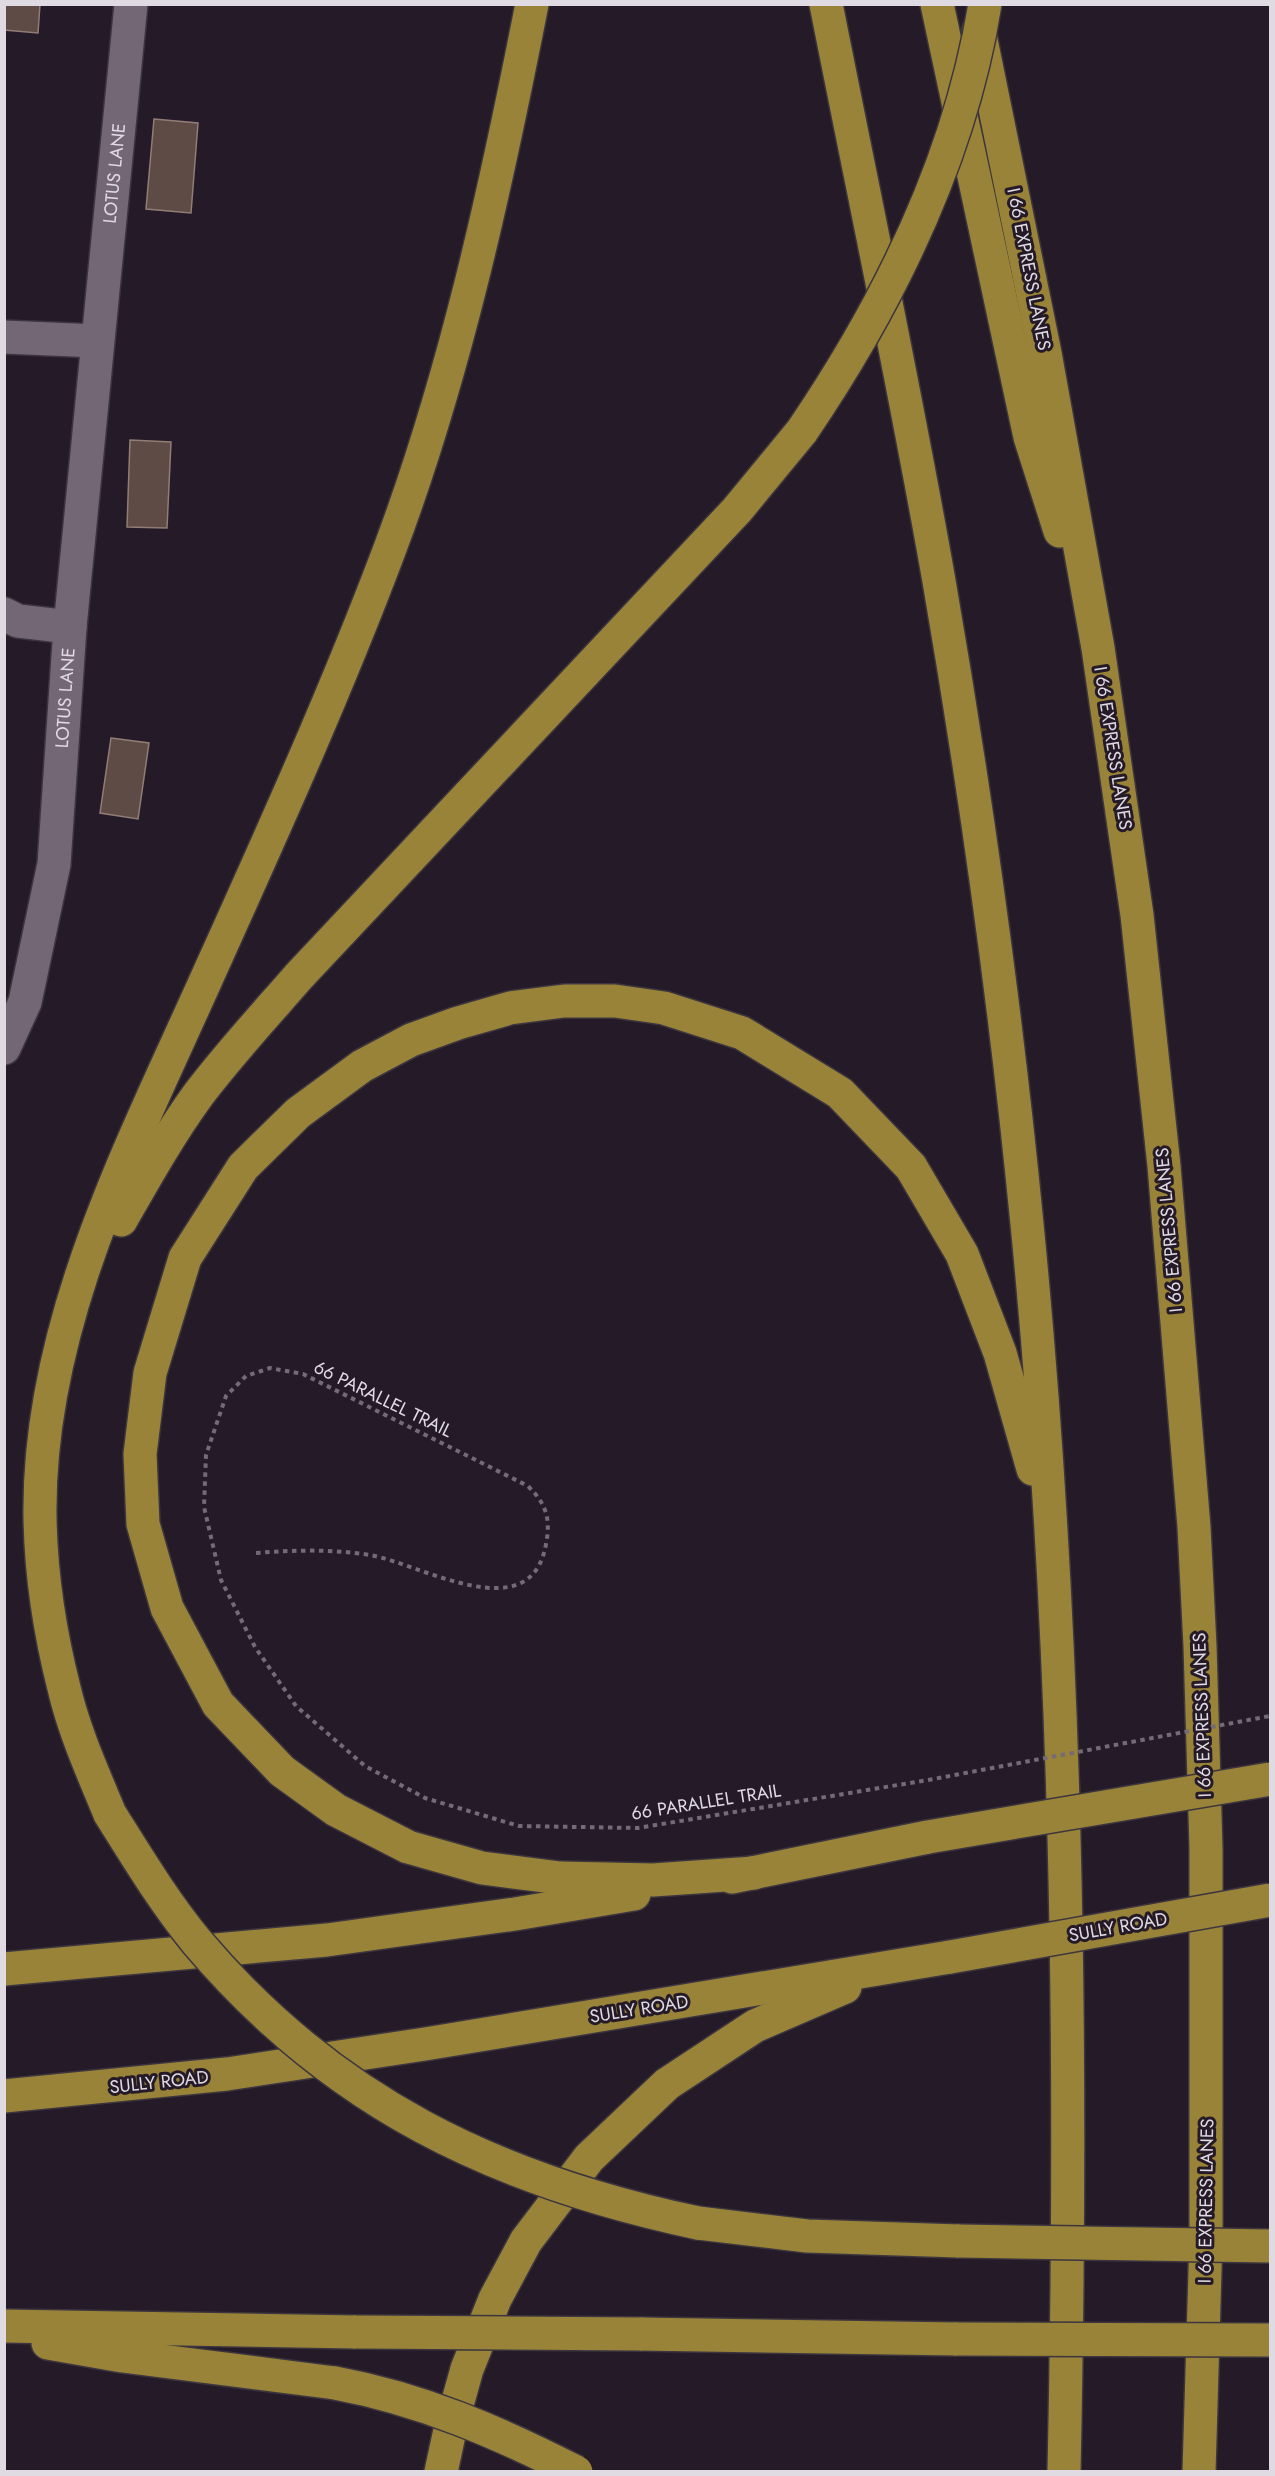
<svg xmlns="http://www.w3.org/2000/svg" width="1275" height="2476" font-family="Jost,sans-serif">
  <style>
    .building { fill: #5e4b45; stroke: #917d76; stroke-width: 1.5 }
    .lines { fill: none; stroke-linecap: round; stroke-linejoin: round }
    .minor-casing { stroke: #3c353e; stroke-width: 36 }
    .highway-casing { stroke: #3c353e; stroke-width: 36 }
    .path { stroke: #746b76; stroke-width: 4; stroke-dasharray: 4.5 4.5; stroke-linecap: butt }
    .minor { stroke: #736776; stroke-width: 33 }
    .highway { stroke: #998338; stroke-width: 33 }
    .highway-bridge-casing { stroke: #3c353e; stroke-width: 36; stroke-linecap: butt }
    .path-bridge { stroke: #746b76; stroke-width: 4; stroke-dasharray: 4.5 4.5; stroke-linecap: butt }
    .highway-bridge { stroke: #998338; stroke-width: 33 }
    .labels { text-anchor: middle; stroke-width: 6; stroke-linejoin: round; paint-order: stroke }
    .street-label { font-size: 18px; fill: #e0dae2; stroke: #251b28 }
  </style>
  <rect width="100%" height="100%" fill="#251b28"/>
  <!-- building -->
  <g class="building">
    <polygon points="4,4 40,4 38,33 4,30"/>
    <polygon points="154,119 198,123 191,213 146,209"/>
    <polygon points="130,440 171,442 167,528 127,527"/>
    <polygon points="111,738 149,743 138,819 100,813"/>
  </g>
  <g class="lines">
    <defs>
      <g id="minor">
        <polyline points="4,337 97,341"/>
        <polyline points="4,614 18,621 70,627"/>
        <path id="s1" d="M4,1048l21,-46 29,-138 16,-237 61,-623"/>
      </g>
      <g id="highway">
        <path d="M826,4c38,192 79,384 113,577 37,213 67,428 88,643 41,415 46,831 37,1248"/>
        <polyline points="937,4 1030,437 1060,531"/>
        <polyline points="979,30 1045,353 1098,648 1137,915 1164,1166 1194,1527 1200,1646 1206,1848 1206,2237 1199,2472"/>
        <path d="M121,1220c24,-42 48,-85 77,-125 31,-41 67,-80 101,-119l438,-466 65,-79"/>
        <path d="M110,1814c-17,-41 -36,-83 -46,-126 -14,-55 -23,-114 -24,-170 -3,-190 89,-367 165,-536 64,-142 129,-285 184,-431 66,-175 107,-364 143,-547"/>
        <polyline points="754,1873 653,1880 560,1878 482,1868 408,1847 336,1810 282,1771 218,1704 167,1608 143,1524 140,1454 150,1373 185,1258 243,1167 298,1113 362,1066 411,1040 458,1023 510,1008 564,1001 615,1001 664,1008 742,1033 840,1093 911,1167 962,1254 1000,1353 1033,1469"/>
        <polyline points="732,1877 928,1837"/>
        <polyline points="4,1969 327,1940 515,1914 634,1894"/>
        <polyline points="4,2096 227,2074 425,2044 950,1957"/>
        <polyline points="698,2223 807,2236 959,2241"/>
        <polyline points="4,2326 356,2332"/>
        <polyline points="640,2334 957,2339"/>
        <polyline points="48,2343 122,2356 335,2383"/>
        <polyline points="441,2472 450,2430 467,2369 495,2299 526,2241 589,2158 667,2084 755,2026 845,1987"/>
      </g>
    </defs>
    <!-- minor casing -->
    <use href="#minor" class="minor-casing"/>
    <!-- highway casing -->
    <use href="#highway" class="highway-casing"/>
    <!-- path -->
    <path class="path" d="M256,1553c39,-3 75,-4 114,2 51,9 161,76 176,-11 5,-26 0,-40 -18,-58l-225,-112 -33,-6 -24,8 -20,20 -20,59 -2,52 17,73 34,67 41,59 69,60 60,32 94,28 119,2 290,-48"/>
    <!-- minor -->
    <use href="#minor" class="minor"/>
    <!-- highway -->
    <use href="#highway" class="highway"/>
    <defs>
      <g id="highway-bridge">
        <path d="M802,431c87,-128 158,-272 183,-427"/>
        <path d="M110,1814c27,43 54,88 87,128 136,161 299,238 501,281"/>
        <polyline points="928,1837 1270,1779"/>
        <polyline points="950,1957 1270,1900"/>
        <polyline points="959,2241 1270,2246"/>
        <polyline points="356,2332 640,2334"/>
        <polyline points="957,2339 1270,2340"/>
        <path d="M335,2383c86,16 163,49 241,89"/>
      </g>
    </defs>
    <!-- highway-bridge casing -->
    <use href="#highway-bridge" class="highway-bridge-casing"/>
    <!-- path-bridge -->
    <polyline class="path-bridge" points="928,1780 1270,1716"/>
    <!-- highway-bridge -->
    <use href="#highway-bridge" class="highway-bridge"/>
  </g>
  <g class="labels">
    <!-- street labels -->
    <g class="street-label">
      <text dy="6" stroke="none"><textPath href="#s1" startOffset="885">LOTUS LANE</textPath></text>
      <text transform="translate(1029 269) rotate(79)" y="6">I 66 EXPRESS LANES</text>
      <text dy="6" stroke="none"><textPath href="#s1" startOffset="358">LOTUS LANE</textPath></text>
      <text transform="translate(1113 748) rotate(81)" y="6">I 66 EXPRESS LANES</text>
      <text transform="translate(1169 1230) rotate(-95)" y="6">I 66 EXPRESS LANES</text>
      <text transform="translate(383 1399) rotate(26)" y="6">66 PARALLEL TRAIL</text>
      <text transform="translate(1202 1715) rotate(-92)" y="6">I 66 EXPRESS LANES</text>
      <text transform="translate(706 1802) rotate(-9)" y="6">66 PARALLEL TRAIL</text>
      <text transform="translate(1118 1927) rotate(-10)" y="6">SULLY ROAD</text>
      <text transform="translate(639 2009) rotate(-9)" y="6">SULLY ROAD</text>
      <text transform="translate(159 2082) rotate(-6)" y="6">SULLY ROAD</text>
      <text transform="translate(1206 2201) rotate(-89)" y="6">I 66 EXPRESS LANES</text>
    </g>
  </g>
  <!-- border -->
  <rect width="1275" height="2476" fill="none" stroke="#e0dae2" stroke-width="12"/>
</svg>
